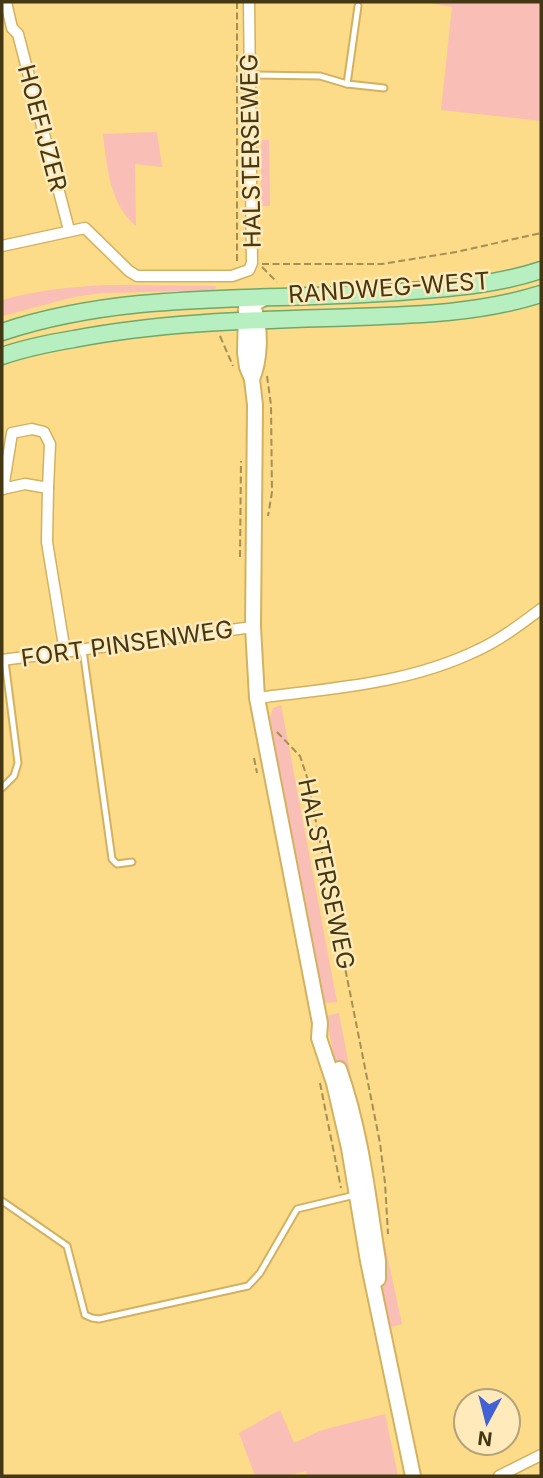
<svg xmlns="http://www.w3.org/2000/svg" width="543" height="1478" font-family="Inter,sans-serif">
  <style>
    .green { fill: #f9beb5 }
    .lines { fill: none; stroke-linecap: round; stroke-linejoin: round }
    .service-casing { stroke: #d2b260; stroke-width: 9 }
    .minor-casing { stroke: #d2b260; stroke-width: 13 }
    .secondary-casing { stroke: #d2b260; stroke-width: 18 }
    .primary-casing { stroke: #70a76a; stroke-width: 19 }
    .path { stroke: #a78f53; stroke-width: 2; stroke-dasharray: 7 3.5; stroke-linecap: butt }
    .service { stroke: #fff; stroke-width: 5 }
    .minor { stroke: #fff; stroke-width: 10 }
    .secondary { stroke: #fff; stroke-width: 14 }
    .primary { stroke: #b8efc1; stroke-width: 16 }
    .labels { text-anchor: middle; stroke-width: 5; stroke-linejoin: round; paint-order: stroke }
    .street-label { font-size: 24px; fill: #443714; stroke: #feeabb }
  </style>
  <rect width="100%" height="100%" fill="#fcdb89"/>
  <!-- green -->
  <g class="green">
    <polygon points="424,2 541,2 541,121 441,110 452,7"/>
    <path d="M157,132l5,35 -27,-3 1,62c-27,-23 -29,-60 -33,-92z"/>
    <polygon points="261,140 269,140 270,206 261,206"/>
    <path d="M108,285l108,1 -1,4 -113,3 -28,4 -72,19v-16c35,-10 69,-13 106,-15z"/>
    <polygon points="281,705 337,1002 323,1003 275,754 270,718 273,708"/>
    <polygon points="339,1013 366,1157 402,1324 388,1328 326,1016"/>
    <polygon points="280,1410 294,1443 322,1430 385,1414 398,1476 307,1476 306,1471 286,1476 255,1476 239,1433"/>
  </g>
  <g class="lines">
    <defs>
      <g id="service">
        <polyline points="250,75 320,76 347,84 384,88"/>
        <polyline points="347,84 358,6"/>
        <polyline points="83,650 112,859 117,864 132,862"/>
        <polyline points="2,788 14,776 18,763 5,661"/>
        <polyline points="2,1201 67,1246 85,1315 92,1318 99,1319 248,1286 260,1273 297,1209 355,1195"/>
      </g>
      <g id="minor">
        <polyline points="6,2 12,28 18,34 69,230"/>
        <polyline points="2,246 85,228 129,271 137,276 232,276 249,270 252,263 249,2"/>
        <polyline points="2,489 25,484 48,488 47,542 65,652"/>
        <polyline points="3,489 12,433 32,429 44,432 50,444 48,488"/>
        <polyline points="2,660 253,627"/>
        <path d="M257,698c76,-10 151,-14 221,-48 22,-10 43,-26 63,-41"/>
        <polyline points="499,1476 541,1455"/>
      </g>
      <g id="secondary">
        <polyline points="263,299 246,307 245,353 247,367 252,379 255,405 253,627 257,698 320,1023 319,1038 334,1083 349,1148 368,1261 413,1476"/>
        <path d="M252,379c8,-19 9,-47 3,-67"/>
        <path d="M339,1069c22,62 29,127 39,192v18"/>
      </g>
      <g id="primary">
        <path d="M2,332c132,-44 271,-29 408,-41 44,-3 89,-7 131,-21"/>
        <path d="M2,356c23,-8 48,-13 72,-17 93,-18 188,-19 282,-22 62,-2 125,-4 185,-23"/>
      </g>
    </defs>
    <!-- service casing -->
    <use href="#service" class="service-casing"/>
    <!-- minor casing -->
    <use href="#minor" class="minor-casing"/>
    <!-- secondary casing -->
    <use href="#secondary" class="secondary-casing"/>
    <!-- primary casing -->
    <use href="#primary" class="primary-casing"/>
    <!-- path -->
    <g class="path">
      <polyline points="237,2 237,263"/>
      <polyline points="262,264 382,264 456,252 541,233"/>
      <polyline points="262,267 277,282"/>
      <polyline points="220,336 233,366"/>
      <polyline points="267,376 271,405 272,492 268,516"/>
      <polyline points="240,557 241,461"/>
      <polyline points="277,732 300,756 307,777 380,1143 385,1183 388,1234"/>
      <polyline points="254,758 257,773"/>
      <polyline points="320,1083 341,1188"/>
    </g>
    <!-- service -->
    <use href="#service" class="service"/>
    <!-- minor -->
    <use href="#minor" class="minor"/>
    <!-- secondary -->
    <use href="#secondary" class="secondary"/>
    <!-- primary -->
    <use href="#primary" class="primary"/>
  </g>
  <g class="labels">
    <!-- street labels -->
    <g class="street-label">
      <text transform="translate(42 128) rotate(75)" y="8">HOEFIJZER</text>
      <text transform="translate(251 151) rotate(-91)" y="8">HALSTERSEWEG</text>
      <text transform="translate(389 288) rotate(-4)" y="8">RANDWEG-WEST</text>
      <text transform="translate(127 644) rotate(-8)" y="8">FORT PINSENWEG</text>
      <text transform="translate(326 874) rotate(78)" y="8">HALSTERSEWEG</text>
    </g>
  </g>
  <!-- border -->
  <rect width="543" height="1478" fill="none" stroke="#443714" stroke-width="7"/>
  <!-- north arrow -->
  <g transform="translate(487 1422) rotate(187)"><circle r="33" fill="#feeabb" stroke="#b4a278" stroke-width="2"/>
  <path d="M0-5L12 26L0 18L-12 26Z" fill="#4261d4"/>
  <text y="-10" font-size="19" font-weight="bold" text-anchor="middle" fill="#443714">N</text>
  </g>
</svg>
